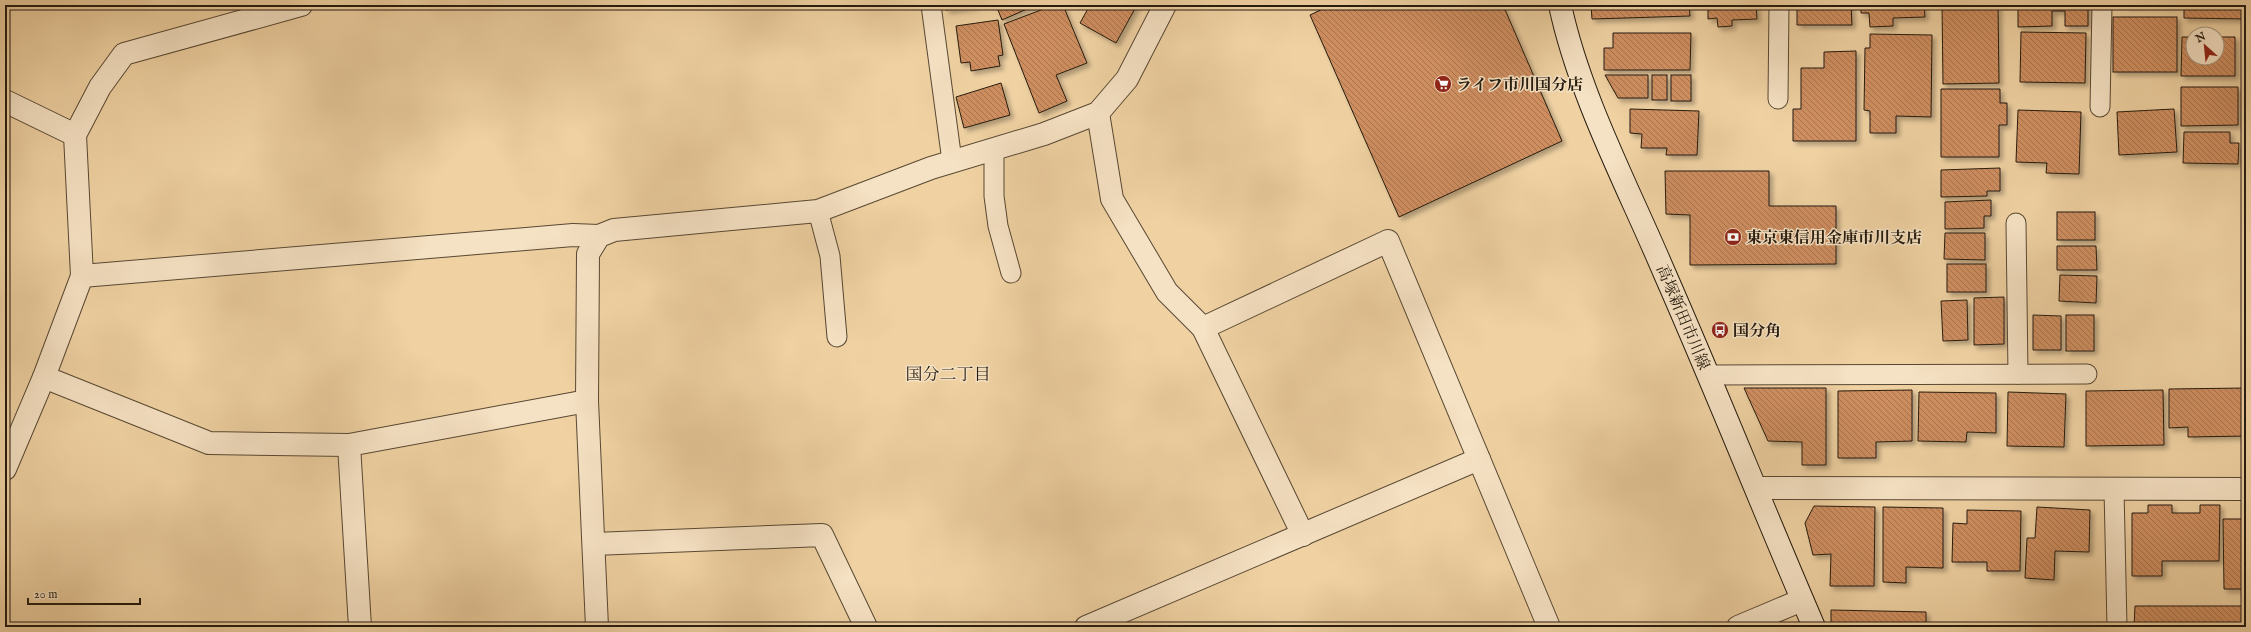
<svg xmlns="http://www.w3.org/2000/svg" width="2251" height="632" font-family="'IM FELL English','Noto Serif JP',serif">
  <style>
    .building { fill: url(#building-back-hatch); stroke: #251b0e; filter: url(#shadow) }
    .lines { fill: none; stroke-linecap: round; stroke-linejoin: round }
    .service-casing { stroke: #584833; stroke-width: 21 }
    .minor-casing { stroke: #584833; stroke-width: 24 }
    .secondary-casing { stroke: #251b0e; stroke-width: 24 }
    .service { stroke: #f5e1c3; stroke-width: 19 }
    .minor { stroke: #f5e1c3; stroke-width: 22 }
    .secondary { stroke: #f5e1c3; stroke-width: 22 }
    .labels { text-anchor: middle; stroke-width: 3; stroke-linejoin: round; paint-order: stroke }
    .poi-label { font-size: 16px; font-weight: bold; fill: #251b0e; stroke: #f5e1c3; text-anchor: start }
    .street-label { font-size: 16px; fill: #251b0e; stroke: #f5e1c3 }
    .neighbourhood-label { font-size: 17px; fill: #251b0e; stroke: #f5e1c3 }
  </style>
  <defs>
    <pattern id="building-back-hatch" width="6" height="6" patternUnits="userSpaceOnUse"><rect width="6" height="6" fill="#ce8e60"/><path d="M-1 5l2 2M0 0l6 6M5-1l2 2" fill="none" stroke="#a7734e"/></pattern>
    <filter id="shadow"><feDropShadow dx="3.5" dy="3.5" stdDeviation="2" flood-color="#0004"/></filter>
  </defs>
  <rect width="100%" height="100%" fill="#efd1a2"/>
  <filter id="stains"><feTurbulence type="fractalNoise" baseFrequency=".005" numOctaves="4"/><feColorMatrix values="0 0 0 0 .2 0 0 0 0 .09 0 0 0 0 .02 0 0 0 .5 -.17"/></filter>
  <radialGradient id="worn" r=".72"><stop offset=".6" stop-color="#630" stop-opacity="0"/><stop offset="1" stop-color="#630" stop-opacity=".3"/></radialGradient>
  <!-- building -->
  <g class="building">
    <polygon points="946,5 976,5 976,6 946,10"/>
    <polygon points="996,5 1036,5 1002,20"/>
    <polygon points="1054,5 1063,5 1087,63 1056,75 1067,101 1039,113 1004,24"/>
    <polygon points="1090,5 1137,5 1116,43 1080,23"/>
    <polygon points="1331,5 1503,5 1562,141 1399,217 1310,15"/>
    <polygon points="1591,5 1689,5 1690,16 1592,19"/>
    <polygon points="1708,5 1756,5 1757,19 1732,20 1732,26 1718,27 1717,18 1708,19"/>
    <polygon points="1797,5 1851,5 1852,25 1797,25"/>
    <polygon points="1861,5 1924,5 1925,17 1893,18 1893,26 1870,27 1869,13 1861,13"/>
    <polygon points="1942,5 1998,5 1999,83 1943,84"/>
    <polygon points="2018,5 2088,5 2088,26 2065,26 2065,11 2052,11 2052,26 2018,27"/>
    <polygon points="2126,5 2177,5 2126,6"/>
    <polygon points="2184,5 2246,5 2246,19 2184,18"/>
    <rect x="2113" y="17" width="64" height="55"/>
    <polygon points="998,20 1003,55 998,56 1000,66 971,71 970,62 961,63 956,26"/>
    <polygon points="2021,32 2086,33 2085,83 2020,82"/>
    <polygon points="1613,33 1691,33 1690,70 1604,70 1604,48 1613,48"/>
    <polygon points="1870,34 1932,35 1931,117 1896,116 1896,133 1870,133 1870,111 1864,110 1865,48 1870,48"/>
    <polygon points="2182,37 2193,37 2193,58 2217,58 2217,37 2235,37 2235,76 2181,76"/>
    <polygon points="1856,51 1856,141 1793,141 1793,109 1801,109 1801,68 1824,68 1824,52"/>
    <polygon points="1605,75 1648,75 1648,98 1618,98"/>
    <rect x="1652" y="75" width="15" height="25"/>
    <rect x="1671" y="75" width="20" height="26"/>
    <polygon points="1001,83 1010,115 964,128 956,97"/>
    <polygon points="2181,87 2238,87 2238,125 2181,126"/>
    <polygon points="1941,89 2000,89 2000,103 2007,103 2007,125 1999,125 1999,157 1941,157"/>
    <polygon points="1630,109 1699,111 1697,155 1666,155 1667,148 1641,148 1642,134 1630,133"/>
    <polygon points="2174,109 2177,152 2119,155 2117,112"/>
    <polygon points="2018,110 2081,112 2079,174 2046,173 2047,163 2016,162"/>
    <polygon points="2184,132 2230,132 2230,143 2239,143 2238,164 2183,163"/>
    <polygon points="2000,168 2000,191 1987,191 1987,196 1941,197 1941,170"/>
    <polygon points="1665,171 1769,171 1769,206 1836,206 1836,264 1690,265 1690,215 1666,214"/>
    <polygon points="1991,200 1991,216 1984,216 1984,228 1945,229 1945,202"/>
    <rect x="2057" y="212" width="38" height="28"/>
    <polygon points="1945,233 1985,233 1985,260 1944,259"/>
    <polygon points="2057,246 2096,246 2097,270 2057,270"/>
    <rect x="1947" y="264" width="39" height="28"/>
    <polygon points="2060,275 2097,276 2096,303 2059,301"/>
    <polygon points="2004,297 2004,344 1974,345 1974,298"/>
    <polygon points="1967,300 1968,340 1943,341 1941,301"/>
    <polygon points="2033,315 2061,316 2061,350 2033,350"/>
    <rect x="2066" y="315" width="28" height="36"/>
    <polygon points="1744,388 1826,388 1826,465 1802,465 1802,442 1768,441"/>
    <polygon points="2246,388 2246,436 2188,437 2188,427 2169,428 2169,389"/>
    <polygon points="1912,390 1912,441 1876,442 1876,458 1838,458 1838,391"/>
    <polygon points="2163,390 2164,445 2086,446 2086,391"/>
    <polygon points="1919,392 1996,393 1996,433 1967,432 1966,442 1918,441"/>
    <polygon points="2008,392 2066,394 2064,447 2007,446"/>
    <polygon points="2148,505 2172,505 2172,513 2200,513 2200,505 2220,505 2219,561 2162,561 2162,576 2132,576 2132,513 2148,513"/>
    <polygon points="1814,506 1875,507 1874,586 1830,586 1831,554 1813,555 1805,523"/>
    <polygon points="1883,507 1943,508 1943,568 1906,567 1906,583 1883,582"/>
    <polygon points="2037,507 2090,510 2089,552 2055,551 2054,580 2025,578 2027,538 2035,538"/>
    <polygon points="1967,510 2021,511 2020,571 1987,571 1987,562 1952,562 1953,523 1967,524"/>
    <polygon points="2223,519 2246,519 2246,589 2224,589"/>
    <polygon points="2135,606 2246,606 2246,627 2134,627"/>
    <polygon points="1831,610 1926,612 1926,627 1831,627"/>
  </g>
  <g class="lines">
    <defs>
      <g id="service">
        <polyline points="931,5 952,161"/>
        <polyline points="1778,99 1779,5"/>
        <polyline points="2100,107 2102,5"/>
        <polyline points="994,149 994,196 998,226 1011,273"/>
        <polyline points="818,211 830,256 837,337"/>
        <polyline points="2016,223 2018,374"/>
        <polyline points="1709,375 2087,374"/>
        <polyline points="2114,489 2117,627"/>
      </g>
      <g id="minor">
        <polyline points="5,101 75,135"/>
        <polyline points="1098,113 1112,199 1167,292 1203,328 1388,241 1549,627"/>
        <polyline points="82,276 573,235 599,236"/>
        <polyline points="1203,328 1303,535"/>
        <polyline points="44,377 209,443 349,445 587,401"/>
        <polyline points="349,445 360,627"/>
        <polyline points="5,469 44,377 82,276 75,135 100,87 124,54 301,5"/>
        <polyline points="1756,488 2246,489"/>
        <polyline points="594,544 822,535 866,627"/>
        <polyline points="597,627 587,401 588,254 599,236 614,230 818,211 931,168 1044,134 1098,113 1127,79 1165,5"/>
        <polyline points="1086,627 1479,459"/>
        <polyline points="1738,627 1802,600"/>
      </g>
      <path id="secondary" d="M1560,5c19,90 68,182 104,267 52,118 99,237 150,355"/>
    </defs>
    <!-- service casing -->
    <use href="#service" class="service-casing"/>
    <!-- minor casing -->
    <use href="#minor" class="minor-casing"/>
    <!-- secondary casing -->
    <use href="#secondary" class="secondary-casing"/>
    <!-- service -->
    <use href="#service" class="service"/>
    <!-- minor -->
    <use href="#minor" class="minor"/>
    <!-- secondary -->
    <use href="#secondary" class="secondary"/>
  </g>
  <!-- icons -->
  <defs>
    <symbol id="supermarket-disc" viewBox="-11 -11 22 22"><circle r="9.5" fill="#8f2418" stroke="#f5e1c3"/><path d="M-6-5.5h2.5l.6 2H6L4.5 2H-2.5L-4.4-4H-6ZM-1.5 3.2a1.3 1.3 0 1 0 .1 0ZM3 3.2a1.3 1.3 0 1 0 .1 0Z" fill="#fff"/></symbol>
    <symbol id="bank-disc" viewBox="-11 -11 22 22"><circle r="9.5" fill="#8f2418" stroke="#f5e1c3"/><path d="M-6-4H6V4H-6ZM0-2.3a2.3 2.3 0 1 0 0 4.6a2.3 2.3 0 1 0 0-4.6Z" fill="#fff"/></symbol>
    <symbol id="bus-disc" viewBox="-11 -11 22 22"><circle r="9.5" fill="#8f2418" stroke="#f5e1c3"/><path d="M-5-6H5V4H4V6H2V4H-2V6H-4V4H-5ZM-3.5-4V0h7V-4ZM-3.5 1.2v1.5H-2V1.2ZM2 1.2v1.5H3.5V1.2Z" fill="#fff"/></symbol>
  </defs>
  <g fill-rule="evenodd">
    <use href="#supermarket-disc" x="1433" y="74" width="20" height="20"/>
    <use href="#bank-disc" x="1723" y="227" width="20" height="20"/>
    <use href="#bus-disc" x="1710" y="320" width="20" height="20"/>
  </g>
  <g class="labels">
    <!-- poi labels -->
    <g class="poi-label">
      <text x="1456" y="90">ライフ市川国分店</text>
      <text x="1746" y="243">東京東信用金庫市川支店</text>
      <text x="1733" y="336">国分角</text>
    </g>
    <!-- street labels -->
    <g class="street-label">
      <text transform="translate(1684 317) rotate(67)" y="6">高塚新田市川線</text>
    </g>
    <!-- neighbourhood labels -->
    <g class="neighbourhood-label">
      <text x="948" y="380">国分二丁目</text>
    </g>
  </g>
  <!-- margin -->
  <rect width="2251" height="632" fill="none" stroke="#efd1a2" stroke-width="20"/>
  <rect x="6" y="6" width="2239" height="620" fill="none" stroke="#251b0e" stroke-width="2"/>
  <rect x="10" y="10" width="2231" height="612" fill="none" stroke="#251b0e"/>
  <!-- north arrow -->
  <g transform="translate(2205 46) rotate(333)"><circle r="19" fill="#f5e1c3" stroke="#a2927b"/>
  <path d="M0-3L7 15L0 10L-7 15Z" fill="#8f2418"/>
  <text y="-6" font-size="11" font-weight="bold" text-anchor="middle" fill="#251b0e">N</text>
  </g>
  <!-- scale -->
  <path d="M28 598v6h112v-6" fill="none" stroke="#251b0e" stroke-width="2"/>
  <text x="34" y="598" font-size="12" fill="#251b0e" stroke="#f5e1c3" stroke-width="3" paint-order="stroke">20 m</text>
  <rect width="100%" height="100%" filter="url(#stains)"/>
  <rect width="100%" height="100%" fill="url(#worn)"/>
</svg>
